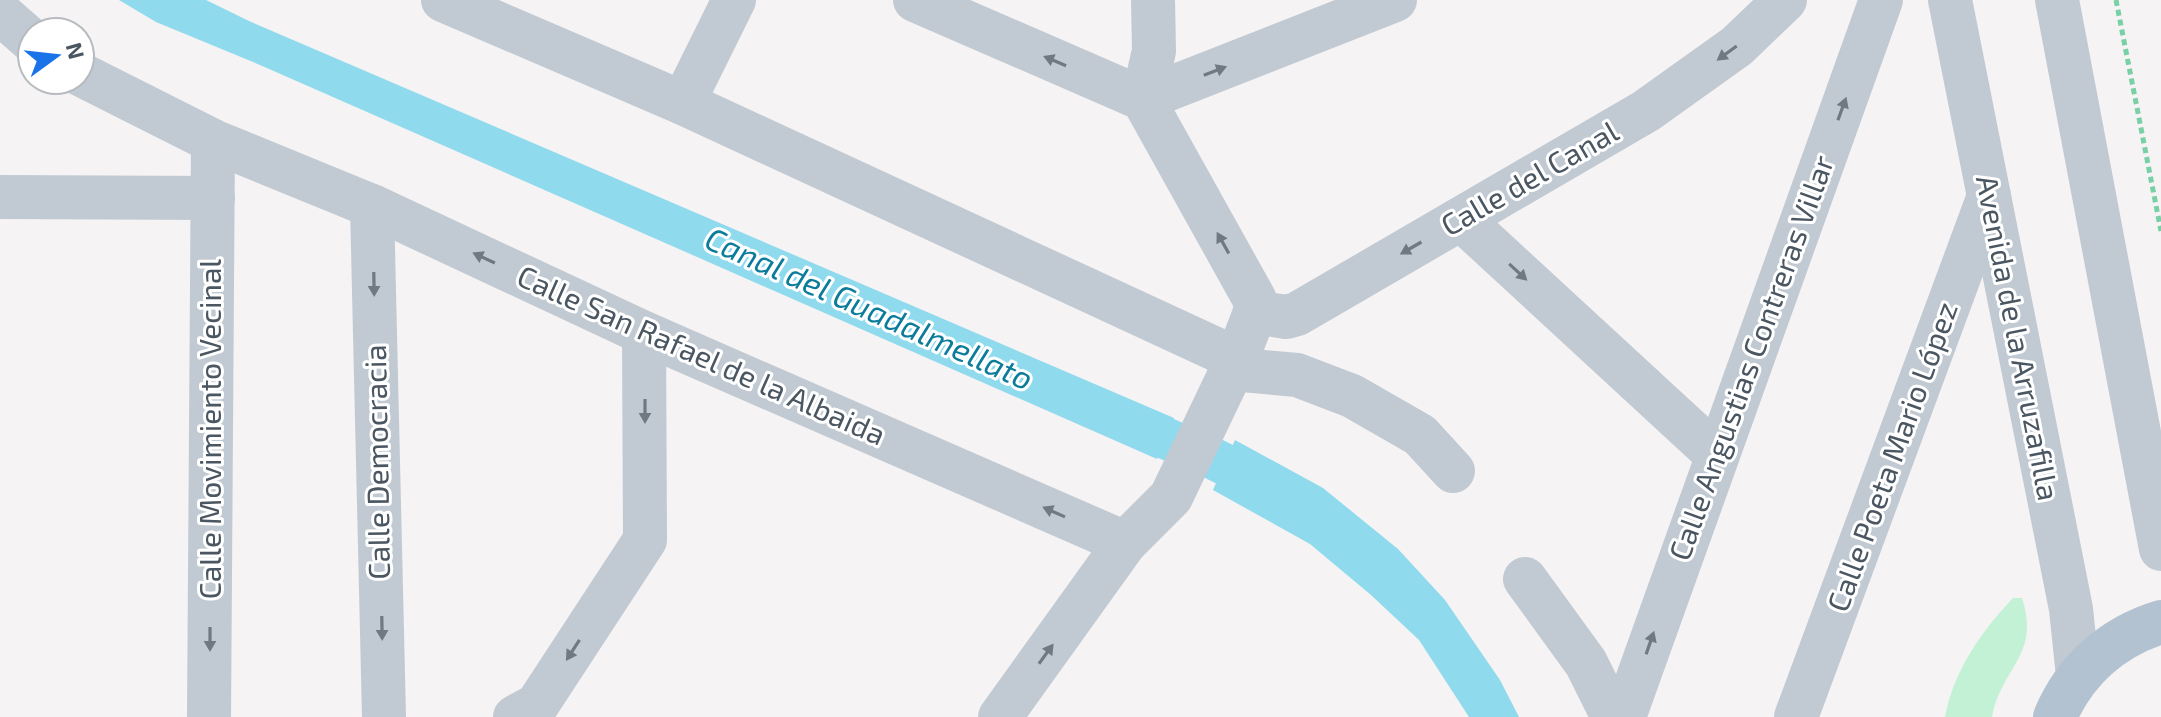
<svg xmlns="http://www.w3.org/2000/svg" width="2161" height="717" font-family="'Exo 2',sans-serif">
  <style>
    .green { fill: #c3f1d5 }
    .water { fill: #90daee }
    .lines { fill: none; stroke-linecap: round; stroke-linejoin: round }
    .canal { stroke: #90daee; stroke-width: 42 }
    .path { stroke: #7ad0a6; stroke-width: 5; stroke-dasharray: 6 4; stroke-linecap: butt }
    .minor { stroke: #c1cad2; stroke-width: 44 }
    .major { stroke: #b3c2d1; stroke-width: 44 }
    .oneway { fill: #6e7983 }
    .labels { text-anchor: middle; stroke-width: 6; stroke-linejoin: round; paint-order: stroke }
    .street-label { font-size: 30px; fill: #4a5661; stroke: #fff }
    .water-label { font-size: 32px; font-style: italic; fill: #0c7c9b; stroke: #fff }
  </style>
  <rect width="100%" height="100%" fill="#f5f3f3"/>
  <!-- green -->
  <path class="green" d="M2013,598h9c19,57 -21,69 -30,119h-47c9,-47 36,-85 68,-119z"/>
  <!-- water -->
  <g class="water">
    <polygon points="119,0 206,0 249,21 1174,418 1157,459 260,65 156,22"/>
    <polygon points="1235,440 1323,488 1398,549 1445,600 1500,680 1519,717 1469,717 1419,640 1371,595 1310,544 1213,490"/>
  </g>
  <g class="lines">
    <!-- canal -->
    <polyline class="canal" points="1113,416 1212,458 1274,489"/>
    <!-- path -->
    <polyline class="path" points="2116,0 2161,231"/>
    <!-- minor -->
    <g class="minor">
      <polyline points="443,0 683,103 1237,359"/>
      <polyline points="915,0 1143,99 1255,300 1255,312 1237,359 1171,497 1125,543 1000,717"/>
      <polyline points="1950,0 2071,609 2078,676"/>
      <polyline points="2057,0 2161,549"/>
      <polyline points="0,13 32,41"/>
      <polyline points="80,74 213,141 372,206 644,333 1125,543"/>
      <polyline points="1143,99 1395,0"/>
      <polyline points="1143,99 1154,51 1153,0"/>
      <polyline points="683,103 734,0"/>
      <polyline points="0,197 213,198"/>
      <polyline points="372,206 384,717"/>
      <polyline points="1461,219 1717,455"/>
      <polyline points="1255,312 1286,317 1297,314 1646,111 1737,46 1785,0"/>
      <polyline points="1231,369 1297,375 1352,396 1420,435 1453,471"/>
      <polyline points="1525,579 1586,663 1613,717"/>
      <polyline points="209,717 213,141"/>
      <polyline points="515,717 537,705 645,540 644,333"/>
      <polyline points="1624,717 1881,0"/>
      <polyline points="1796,717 1989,196"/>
    </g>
    <!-- major -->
    <path class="major" d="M2055,717c20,-47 57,-80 106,-95"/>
  </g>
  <!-- one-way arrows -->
  <defs><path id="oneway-solid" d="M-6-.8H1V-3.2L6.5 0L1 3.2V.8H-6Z" transform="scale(2)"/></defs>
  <g class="oneway">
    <use href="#oneway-solid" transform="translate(1727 53) rotate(144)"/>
    <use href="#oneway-solid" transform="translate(1055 61) rotate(-157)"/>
    <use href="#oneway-solid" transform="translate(1215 71) rotate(-21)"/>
    <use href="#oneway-solid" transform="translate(1842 109) rotate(-70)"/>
    <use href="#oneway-solid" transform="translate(1223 243) rotate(-119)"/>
    <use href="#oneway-solid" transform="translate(1411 248) rotate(150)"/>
    <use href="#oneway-solid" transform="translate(484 258) rotate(-155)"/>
    <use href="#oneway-solid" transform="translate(1518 272) rotate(43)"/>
    <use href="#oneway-solid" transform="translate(374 284) rotate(89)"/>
    <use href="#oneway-solid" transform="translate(645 411) rotate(90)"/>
    <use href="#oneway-solid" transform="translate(1054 512) rotate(-156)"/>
    <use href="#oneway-solid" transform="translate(382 628) rotate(89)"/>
    <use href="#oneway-solid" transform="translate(210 639) rotate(90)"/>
    <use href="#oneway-solid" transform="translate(1650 643) rotate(-71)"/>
    <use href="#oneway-solid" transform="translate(573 650) rotate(123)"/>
    <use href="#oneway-solid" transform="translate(1046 654) rotate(-54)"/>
  </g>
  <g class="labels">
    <!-- street labels -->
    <g class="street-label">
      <text transform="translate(1530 179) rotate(-30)" y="10">Calle del Canal</text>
      <text transform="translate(2017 338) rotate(79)" y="10">Avenida de la Arruzafilla</text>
      <text transform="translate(701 356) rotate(24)" y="10">Calle San Rafael de la Albaida</text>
      <text transform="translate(1752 358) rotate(-70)" y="10">Calle Angustias Contreras Villar</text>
      <text transform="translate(211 429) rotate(-90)" y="10">Calle Movimiento Vecinal</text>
      <text transform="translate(1893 457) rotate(-70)" y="10">Calle Poeta Mario López</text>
      <text transform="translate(378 462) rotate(-91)" y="10">Calle Democracia</text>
    </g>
    <!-- water labels -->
    <g class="water-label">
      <text transform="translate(869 309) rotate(24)" y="11">Canal del Guadalmellato</text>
    </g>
  </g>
  <!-- north arrow -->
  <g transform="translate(56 56) rotate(75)"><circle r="38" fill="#ffffff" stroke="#b7bbc0" stroke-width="2"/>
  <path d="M0-6L14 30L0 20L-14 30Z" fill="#1a73e8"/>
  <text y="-12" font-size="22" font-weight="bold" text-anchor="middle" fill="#4a5661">N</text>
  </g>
</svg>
